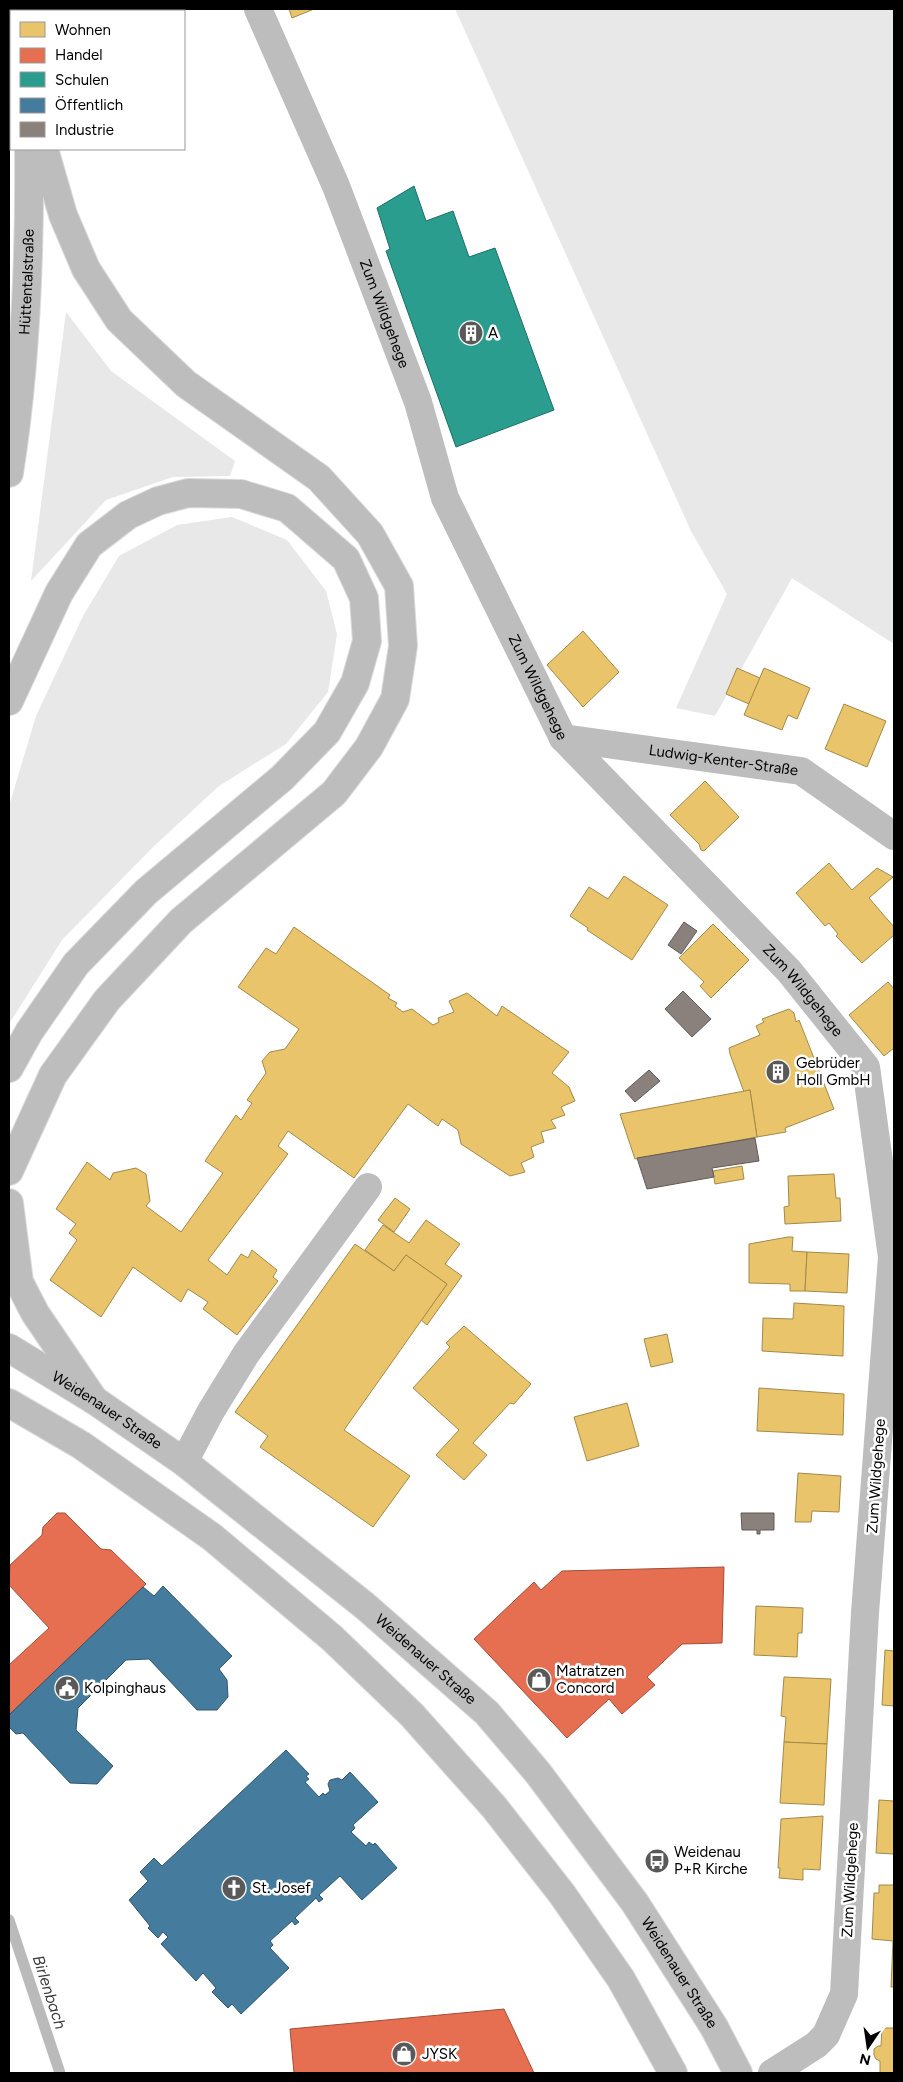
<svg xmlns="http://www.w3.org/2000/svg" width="903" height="2082" font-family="Figtree,sans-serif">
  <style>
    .green { fill: #e8e8e8 }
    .homes { fill: #e9c46a; stroke: #a3894a }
    .shops { fill: #e76f51; stroke: #a24e39 }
    .schools { fill: #2a9d8f; stroke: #1d6e64 }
    .public { fill: #457b9d; stroke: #30566e }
    .industry { fill: #8a817c; stroke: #615a57 }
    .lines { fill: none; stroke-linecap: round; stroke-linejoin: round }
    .stream { stroke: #bababa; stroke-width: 11 }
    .major-casing { stroke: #dbdbdb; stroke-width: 30 }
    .highway-casing { stroke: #dbdbdb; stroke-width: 30 }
    .minor { stroke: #bdbdbd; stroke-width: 28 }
    .major { stroke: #bdbdbd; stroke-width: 28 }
    .highway { stroke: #bdbdbd; stroke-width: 28 }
    .labels { text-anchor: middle; stroke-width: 5; stroke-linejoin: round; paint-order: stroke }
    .street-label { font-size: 15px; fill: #000; stroke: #fff }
    .poi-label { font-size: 15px; fill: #000; stroke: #fff; text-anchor: start }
    .water-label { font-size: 16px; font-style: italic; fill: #3d3d3d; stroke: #fff }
  </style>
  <rect width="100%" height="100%" fill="#fff"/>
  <!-- green -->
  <g class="green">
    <polygon points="455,9 894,9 894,644 792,578 715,716 676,708 727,594 691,531"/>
    <polygon points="66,312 111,371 235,461 230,476 173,477 106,500 31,581"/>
    <polygon points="232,517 287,540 326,591 337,634 328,692 286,744 219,786 153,847 62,940 9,1024 9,806 36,716 83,616 119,556 177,525"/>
  </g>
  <!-- homes -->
  <g class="homes">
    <polygon points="289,9 314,9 292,18"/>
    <polygon points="583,631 619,672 583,707 547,665"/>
    <polygon points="737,668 760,678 749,704 726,694"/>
    <polygon points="764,668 810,688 797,719 788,715 782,730 744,715"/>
    <polygon points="844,704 886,721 867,767 825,749"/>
    <polygon points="705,781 739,817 704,851 701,850 699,844 670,815"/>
    <polygon points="829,863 852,890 877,868 893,877 869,898 894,927 894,935 862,963 836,936 838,934 829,923 825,926 796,893"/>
    <polygon points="624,876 668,905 632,960 587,930 588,928 570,916 589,887 608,899"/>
    <polygon points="713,924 749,960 711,998 700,986 704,982 679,958"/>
    <polygon points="294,927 390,995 388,998 397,1003 395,1006 403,1012 412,1009 433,1025 439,1022 438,1018 454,1012 449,1001 467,993 497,1016 502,1006 569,1052 552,1073 569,1087 575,1101 561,1107 565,1115 551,1120 556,1128 541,1132 544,1142 531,1147 534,1157 521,1163 525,1172 510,1176 461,1144 458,1130 442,1119 438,1126 408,1104 354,1178 288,1131 278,1146 288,1154 208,1260 227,1275 241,1254 248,1258 252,1250 277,1270 273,1277 278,1281 237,1335 203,1309 208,1302 188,1289 181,1302 133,1267 101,1317 50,1280 77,1240 69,1233 76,1224 56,1209 87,1162 110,1180 113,1173 136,1168 146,1174 150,1201 146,1206 181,1232 223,1173 205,1161 236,1115 241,1120 252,1103 247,1100 266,1073 262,1061 270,1052 285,1049 299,1029 238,987 266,948 276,954"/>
    <polygon points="888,982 894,989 894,1048 884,1056 849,1015"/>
    <polygon points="789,1009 794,1013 796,1022 799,1020 834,1109 785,1128 786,1132 757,1137 750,1090 744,1092 730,1054 729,1048 760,1035 756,1026 764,1022 762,1019"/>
    <polygon points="750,1090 757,1137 635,1159 620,1114"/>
    <polygon points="742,1166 744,1179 715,1184 713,1171"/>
    <polygon points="834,1174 836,1198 840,1198 841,1221 785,1224 784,1207 789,1206 788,1176"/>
    <polygon points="395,1198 410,1209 394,1232 378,1220"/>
    <polygon points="426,1220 460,1244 445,1264 462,1276 427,1325 421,1320 447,1284 406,1255 394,1271 365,1250 383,1225 409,1243"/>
    <polygon points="788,1237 793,1237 792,1251 807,1252 805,1291 790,1291 790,1284 749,1283 749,1244"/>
    <polygon points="355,1244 394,1271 406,1255 447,1284 344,1430 410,1476 373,1527 260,1447 268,1436 235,1412"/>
    <polygon points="807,1252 849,1254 847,1293 805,1291"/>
    <polygon points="794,1303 844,1306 843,1356 762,1351 763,1318 793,1319"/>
    <polygon points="464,1326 531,1384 514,1404 510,1403 473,1443 487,1455 464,1480 436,1455 459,1430 413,1388 450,1347 446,1343"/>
    <polygon points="667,1334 673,1362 651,1367 644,1339"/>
    <polygon points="759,1388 844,1394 843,1435 757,1431"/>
    <polygon points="627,1403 639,1446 587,1461 574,1417"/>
    <polygon points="798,1473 841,1476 839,1512 812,1511 811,1522 795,1522"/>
    <polygon points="756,1606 803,1608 802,1633 798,1633 797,1657 754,1655"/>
    <polygon points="885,1650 894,1651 894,1706 882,1705"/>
    <polygon points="784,1677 831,1679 827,1744 784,1742 786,1717 781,1716"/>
    <polygon points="784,1742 827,1744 824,1805 780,1803"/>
    <polygon points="879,1800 894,1801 894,1854 876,1853"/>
    <polygon points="823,1816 820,1870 803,1869 803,1880 779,1878 780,1868 778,1868 781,1819"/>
    <polygon points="879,1885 894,1885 894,1941 872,1939 874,1893 879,1893"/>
    <polygon points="893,1941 894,1941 894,1987 891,1987"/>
    <polygon points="882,2028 894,2028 894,2073 880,2073 880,2061 876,2059 874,2055 874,2049 878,2046 881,2046"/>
  </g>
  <!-- shops -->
  <g class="shops">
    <polygon points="57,1513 65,1513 101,1549 111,1550 146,1584 9,1715 9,1665 49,1628 9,1585 10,1565 42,1535 43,1527"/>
    <polygon points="724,1567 722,1643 682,1644 647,1677 655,1685 622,1714 609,1699 567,1738 474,1639 534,1582 541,1590 562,1571"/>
    <polygon points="504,2009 534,2073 294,2073 290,2029"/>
  </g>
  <!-- schools -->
  <polygon class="schools" points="414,186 426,221 453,211 469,257 495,248 554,410 456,447 386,251 390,249 377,208"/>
  <!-- public -->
  <g class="public">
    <polygon points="163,1586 232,1656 219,1669 227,1680 228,1697 217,1710 197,1710 149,1659 126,1660 78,1708 76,1730 113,1766 97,1784 70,1783 23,1733 16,1734 9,1727 9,1715 143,1587 154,1596"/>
    <polygon points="286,1750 309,1774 306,1776 309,1779 305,1782 319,1797 323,1793 325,1795 330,1791 328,1784 330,1780 338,1778 342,1780 350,1772 378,1802 353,1825 355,1828 351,1832 366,1846 369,1842 373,1845 375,1843 397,1868 362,1900 340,1876 319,1895 323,1899 319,1902 316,1898 295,1918 299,1922 295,1925 292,1921 270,1941 273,1945 270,1948 289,1968 241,2014 232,2004 228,2008 212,1992 216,1988 203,1973 196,1981 161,1944 168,1937 163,1932 158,1938 148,1928 150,1926 129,1900 148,1881 140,1872 154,1858 162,1866"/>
  </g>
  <!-- industry -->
  <g class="industry">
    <polygon points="684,922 697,931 681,954 668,945"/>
    <polygon points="683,991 711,1019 692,1037 665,1009"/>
    <polygon points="649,1070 660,1081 635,1102 625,1091"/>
    <polygon points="755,1138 759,1161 712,1168 714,1177 647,1189 637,1158"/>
    <polygon points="741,1513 774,1513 774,1530 760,1530 760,1534 757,1534 757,1530 742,1530"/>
  </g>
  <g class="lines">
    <!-- stream -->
    <polyline class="stream" points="9,1920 60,2073"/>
    <defs>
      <g id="major">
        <path id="s3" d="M9,1348l85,52 90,62 181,144 122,107 51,60 97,130 79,124 24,46"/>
        <polyline points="9,1403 81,1445 212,1537 332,1638 412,1715 494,1807 562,1894 621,1979 673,2073"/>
      </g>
      <g id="highway">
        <polyline points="26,9 26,11"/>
        <path id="s4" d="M9,473c17,-107 21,-217 20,-324"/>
        <polyline points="9,701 59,593 89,545 128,515 158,501 188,493 241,494 287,508 346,559 364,598 367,641 355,683 327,732 282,778 146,892 76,964 29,1032 9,1068"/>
        <polyline points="9,1171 53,1075 107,1000 181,921 334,793 369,747 395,699 403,646 399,586 370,534 319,478 186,384 119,320 86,269 63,215 44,149"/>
        <polyline points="9,1203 19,1282 35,1313 94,1400"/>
      </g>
    </defs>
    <!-- major casing -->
    <use href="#major" class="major-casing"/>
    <!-- highway casing -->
    <use href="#highway" class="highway-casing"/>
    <!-- minor -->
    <g class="minor">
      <path id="s1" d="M258,9l78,177 82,216 27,96 118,240 226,233 77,96 26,190 -27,356 -21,381 -18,41 -10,10 -44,28"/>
      <path id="s2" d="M563,738l238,33 93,65"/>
      <polyline points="184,1462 211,1411 246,1354 368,1187"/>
    </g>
    <!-- major -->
    <use href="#major" class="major"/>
    <!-- highway -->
    <use href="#highway" class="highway"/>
  </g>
  <!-- icons -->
  <defs>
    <symbol id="building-disc" viewBox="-11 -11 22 22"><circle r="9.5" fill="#595959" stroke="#fff"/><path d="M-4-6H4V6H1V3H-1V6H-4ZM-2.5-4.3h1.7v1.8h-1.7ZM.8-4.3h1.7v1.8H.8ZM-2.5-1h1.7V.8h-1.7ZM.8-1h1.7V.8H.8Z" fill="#fff"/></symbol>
    <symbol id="shop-disc" viewBox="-11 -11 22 22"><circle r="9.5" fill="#595959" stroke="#fff"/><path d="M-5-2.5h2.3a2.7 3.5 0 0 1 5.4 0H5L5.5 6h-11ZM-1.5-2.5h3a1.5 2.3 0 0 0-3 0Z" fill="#fff"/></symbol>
    <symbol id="civic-disc" viewBox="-11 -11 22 22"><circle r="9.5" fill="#595959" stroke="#fff"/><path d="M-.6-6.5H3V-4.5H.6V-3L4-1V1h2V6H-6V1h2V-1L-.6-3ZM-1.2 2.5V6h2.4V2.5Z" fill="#fff"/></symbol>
    <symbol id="bus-disc" viewBox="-11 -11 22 22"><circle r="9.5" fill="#595959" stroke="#fff"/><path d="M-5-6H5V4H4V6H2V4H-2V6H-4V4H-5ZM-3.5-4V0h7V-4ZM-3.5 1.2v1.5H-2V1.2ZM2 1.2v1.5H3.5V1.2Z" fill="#fff"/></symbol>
    <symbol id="church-disc" viewBox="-11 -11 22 22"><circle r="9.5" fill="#595959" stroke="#fff"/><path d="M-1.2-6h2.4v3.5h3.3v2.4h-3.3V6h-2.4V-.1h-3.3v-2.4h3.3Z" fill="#fff"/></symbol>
  </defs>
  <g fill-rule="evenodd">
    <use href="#building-disc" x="457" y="319" width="28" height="28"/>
    <use href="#building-disc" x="764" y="1058" width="28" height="28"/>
    <use href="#shop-disc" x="525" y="1666" width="28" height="28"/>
    <use href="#civic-disc" x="53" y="1674" width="28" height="28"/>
    <use href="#bus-disc" x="643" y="1847" width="28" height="28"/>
    <use href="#church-disc" x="220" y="1874" width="28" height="28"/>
    <use href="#shop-disc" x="390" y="2040" width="28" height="28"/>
  </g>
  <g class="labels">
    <!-- street labels -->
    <g class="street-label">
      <text dy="5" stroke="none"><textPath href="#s4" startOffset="192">Hüttentalstraße</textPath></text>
      <text dy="5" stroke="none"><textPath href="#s1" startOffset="330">Zum Wildgehege</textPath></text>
      <text dy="5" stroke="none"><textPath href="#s1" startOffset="735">Zum Wildgehege</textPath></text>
      <text dy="5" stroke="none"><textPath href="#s2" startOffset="162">Ludwig-Kenter-Straße</textPath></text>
      <text dy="5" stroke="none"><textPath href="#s1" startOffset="1140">Zum Wildgehege</textPath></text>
      <text dy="5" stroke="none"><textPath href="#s3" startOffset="116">Weidenauer Straße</textPath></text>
      <text transform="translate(876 1476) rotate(-86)" y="5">Zum Wildgehege</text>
      <text dy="5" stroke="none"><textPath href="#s3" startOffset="521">Weidenauer Straße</textPath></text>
      <text transform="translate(850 1880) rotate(-87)" y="5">Zum Wildgehege</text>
      <text dy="5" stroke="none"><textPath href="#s3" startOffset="926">Weidenauer Straße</textPath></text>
    </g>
    <!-- poi labels -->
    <g class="poi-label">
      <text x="488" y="338">A</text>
      <text x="796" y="1068">Gebrüder<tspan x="796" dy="17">Holl GmbH</tspan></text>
      <text x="556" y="1676">Matratzen<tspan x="556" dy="17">Concord</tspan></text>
      <text x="84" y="1693">Kolpinghaus</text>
      <text x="674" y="1857">Weidenau<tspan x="674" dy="17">P+R Kirche</tspan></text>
      <text x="252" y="1893">St. Josef</text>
      <text x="422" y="2059">JYSK</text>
    </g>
    <!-- water labels -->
    <g class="water-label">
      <text transform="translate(50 1992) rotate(72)" y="6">Birlenbach</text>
    </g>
  </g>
  <!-- border -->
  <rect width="903" height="2082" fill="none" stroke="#000000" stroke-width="20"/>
  <!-- legend -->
  <rect x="10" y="10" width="175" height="140" fill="#ffffff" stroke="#999999"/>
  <rect x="20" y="22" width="25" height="15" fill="#e9c46a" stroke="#999999"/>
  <text x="55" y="35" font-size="15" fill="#000000">Wohnen</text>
  <rect x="20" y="48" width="25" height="15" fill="#e76f51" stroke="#999999"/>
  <text x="55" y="60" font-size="15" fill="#000000">Handel</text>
  <rect x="20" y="72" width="25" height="15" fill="#2a9d8f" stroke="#999999"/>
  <text x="55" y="85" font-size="15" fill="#000000">Schulen</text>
  <rect x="20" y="98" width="25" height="15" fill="#457b9d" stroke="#999999"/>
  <text x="55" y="110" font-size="15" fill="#000000">Öffentlich</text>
  <rect x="20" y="122" width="25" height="15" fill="#8a817c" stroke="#999999"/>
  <text x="55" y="135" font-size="15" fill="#000000">Industrie</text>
  <!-- north arrow -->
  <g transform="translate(868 2047) rotate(193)" stroke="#ffffff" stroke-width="4" paint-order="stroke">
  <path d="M0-4L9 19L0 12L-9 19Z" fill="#000000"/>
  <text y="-8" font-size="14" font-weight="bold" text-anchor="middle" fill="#000000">N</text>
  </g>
</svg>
